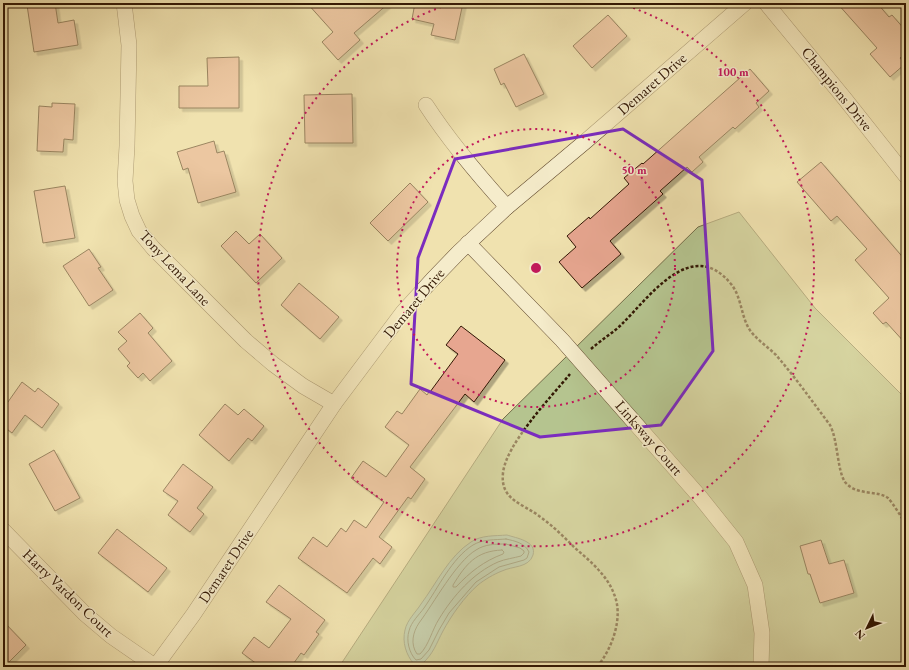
<svg xmlns="http://www.w3.org/2000/svg" width="909" height="670" font-family="'EB Garamond',serif">
  <style>
    .green { fill: #b5c48f; stroke: #746e4a }
    .water { fill: #9abdad; stroke: #717b69 }
    .lines { fill: none; stroke-linecap: round; stroke-linejoin: round }
    .shore { stroke: #666a58; stroke-width: 1 }
    .building { fill: #e7a690; stroke: #331804; filter: url(#shadow) }
    .minor-casing { stroke: #624a2f; stroke-width: 16 }
    .path { stroke: #331804; stroke-width: 2.5; stroke-dasharray: 3 2; stroke-linecap: butt }
    .minor { stroke: #f5eccb; stroke-width: 15 }
    .marked { fill: none; stroke: #7b2cbf; stroke-width: 3; stroke-linejoin: round }
    .ring { fill: none; stroke: #c2185b; stroke-width: 2; stroke-dasharray: 2 4 }
    .labels { text-anchor: middle; stroke-width: 3; stroke-linejoin: round; paint-order: stroke }
    .street-label { font-size: 15px; fill: #331804; stroke: #f5eccb }
    .centre { fill: #c2185b; stroke: #f5eccb; stroke-width: 2 }
    .ring-label { font-size: 12px; text-anchor: middle; font-weight: bold; fill: #c2185b; stroke: #f5eccb; stroke-width: 3; stroke-linejoin: round; paint-order: stroke }
  </style>
  <defs>
    <filter id="shadow"><feDropShadow dx="3.5" dy="3.5" stdDeviation="0" flood-color="#0004"/></filter>
  </defs>
  <rect width="100%" height="100%" fill="#f0e2af"/>
  <filter id="stains"><feTurbulence type="fractalNoise" baseFrequency=".005" numOctaves="4"/><feColorMatrix values="0 0 0 0 .2 0 0 0 0 .09 0 0 0 0 .02 0 0 0 .5 -.17"/></filter>
  <radialGradient id="worn" r=".72"><stop offset=".6" stop-color="#630" stop-opacity="0"/><stop offset="1" stop-color="#630" stop-opacity=".3"/></radialGradient>
  <!-- green -->
  <polygon class="green" points="739,212 815,308 906,399 906,667 339,667 503,419 698,227"/>
  <!-- water -->
  <path class="water" d="M507,535c9,3 30,6 26,20 -4,13 -21,11 -31,16 -8,3 -18,9 -24,14 -13,11 -27,31 -35,46 -7,13 -9,22 -21,33h-8c-8,-9 -12,-22 -9,-34 2,-10 11,-18 16,-26 15,-20 28,-48 50,-62 10,-7 24,-6 36,-7z"/>
  <g class="lines">
    <!-- shore -->
    <g class="shore">
      <path d="M506,539c9,2 19,4 23,13l-2,6 -3,2 -25,7 -23,15 -27,31 -10,17 -10,20 -8,9 -5,1c-7,-7 -10,-20 -7,-29 2,-9 10,-16 15,-23 14,-20 28,-50 49,-63 10,-6 22,-5 33,-6z"/>
      <path d="M506,544l14,4 4,3v2l-3,3c-7,2 -16,3 -23,6 -25,11 -45,34 -59,57 -7,11 -10,26 -19,35h-3c-7,-10 -4,-22 2,-31 15,-20 37,-61 57,-73 9,-6 20,-6 30,-6z"/>
      <path d="M502,550l2,2 -1,2c-19,7 -33,18 -47,33h-3v-2c13,-21 23,-34 49,-35z"/>
    </g>
  </g>
  <!-- building -->
  <g class="building">
    <polygon points="42,3 55,3 58,23 74,20 78,45 34,52 27,5"/>
    <polygon points="307,3 389,3 354,33 360,40 338,60 322,42 333,32"/>
    <polygon points="415,3 463,3 455,40 431,35 434,24 412,19"/>
    <polygon points="837,3 877,3 889,17 892,15 906,31 906,52 900,58 905,64 890,77 870,54 877,48"/>
    <polygon points="608,15 627,36 592,68 573,46"/>
    <polygon points="524,54 544,94 516,107 504,83 501,85 494,69"/>
    <polygon points="239,57 239,108 179,108 179,86 208,86 207,58"/>
    <polygon points="750,69 769,91 756,103 759,107 735,129 733,127 699,157 703,162 692,172 687,167 660,191 663,194 610,241 621,254 582,288 559,262 576,247 567,236 589,217 590,219 629,184 624,178 642,163 643,164"/>
    <polygon points="352,94 353,143 305,143 304,95"/>
    <polygon points="52,103 75,104 73,140 64,139 63,152 37,151 39,106 52,107"/>
    <polygon points="214,141 217,153 224,151 236,192 198,203 188,168 183,170 177,152"/>
    <polygon points="821,162 906,261 906,344 886,322 883,324 873,313 889,298 855,260 867,249 837,216 831,221 797,182"/>
    <polygon points="410,183 428,202 388,241 370,223"/>
    <polygon points="65,186 75,238 43,243 34,191"/>
    <polygon points="236,231 249,244 260,234 282,258 256,283 221,246"/>
    <polygon points="89,249 101,267 98,268 113,290 89,306 63,266"/>
    <polygon points="299,283 339,317 320,339 281,305"/>
    <polygon points="140,313 153,328 148,333 172,361 150,381 143,373 138,378 127,366 130,363 118,349 127,341 118,332"/>
    <polygon points="461,326 505,360 474,402 465,394 410,467 425,479 411,499 408,497 379,537 392,547 380,564 373,558 347,593 298,558 313,537 327,547 341,528 346,532 354,520 366,528 384,502 351,478 363,461 386,477 409,445 385,427 397,411 402,414 420,389 427,395 429,392 430,392 458,354 446,345"/>
    <polygon points="22,382 35,392 38,388 59,404 42,428 25,415 12,433 3,426 3,409"/>
    <polygon points="225,404 238,415 244,409 264,426 252,441 248,438 229,461 199,435"/>
    <polygon points="54,450 80,498 55,511 29,464"/>
    <polygon points="183,464 213,487 197,508 204,514 190,532 168,515 178,501 163,491"/>
    <polygon points="117,529 167,568 148,592 98,553"/>
    <polygon points="821,540 829,564 844,560 854,593 820,603 810,574 808,574 800,546"/>
    <polygon points="279,585 325,620 316,632 319,634 304,655 301,653 291,667 261,667 242,653 254,637 269,648 291,619 266,602"/>
    <polygon points="3,621 26,645 4,667 3,667"/>
  </g>
  <g class="lines">
    <defs>
      <g id="minor">
        <polyline points="124,3 129,45 127,146 125,181 127,200 132,216 139,231 153,248 246,341 273,364 303,386 334,404"/>
        <polyline points="766,3 845,99 906,176"/>
        <path d="M426,105c24,37 52,70 81,102"/>
        <polyline points="468,243 562,340 700,497 736,542 755,585 762,633 761,667"/>
        <polyline points="3,530 85,614 111,636 156,667"/>
        <polyline points="155,667 193,615 334,404 403,312 432,280 459,252 507,207 586,141 745,3"/>
      </g>
    </defs>
    <!-- minor casing -->
    <use href="#minor" class="minor-casing"/>
    <!-- path -->
    <g class="path">
      <path d="M591,349c10,-9 22,-16 31,-25 28,-28 70,-88 109,-40 10,12 10,30 17,43 6,11 19,19 28,28 19,22 36,46 54,70 8,15 7,45 15,57 11,14 33,8 43,16 5,5 13,19 18,26"/>
      <path d="M570,374c-19,23 -64,70 -67,99 -3,27 19,30 36,43 13,9 25,21 36,32 15,13 32,27 39,46 10,23 -2,55 -17,73"/>
    </g>
    <!-- minor -->
    <use href="#minor" class="minor"/>
  </g>
  <!-- marked area -->
  <path d="M0 0H909V670H0ZM623,129l79,51 11,171 -52,74 -121,12 -129,-53 7,-126 37,-99z" fill="#f0e2af" fill-opacity=".55" fill-rule="evenodd"/>
  <path class="marked" d="M623,129l79,51 11,171 -52,74 -121,12 -129,-53 7,-126 37,-99z"/>
  <!-- distance rings -->
  <g class="ring">
    <circle cx="536" cy="268" r="139"/>
    <path d="M622 4A278 278 0 1 1 450 4"/>
  </g>
  <g class="labels">
    <!-- street labels -->
    <g class="street-label">
      <text transform="translate(652 84) rotate(-41)" y="5">Demaret Drive</text>
      <text transform="translate(837 89) rotate(51)" y="5">Champions Drive</text>
      <text transform="translate(175 268) rotate(47)" y="5">Tony Lema Lane</text>
      <text transform="translate(414 303) rotate(-50)" y="5">Demaret Drive</text>
      <text transform="translate(649 438) rotate(49)" y="5">Linksway Court</text>
      <text transform="translate(226 566) rotate(-56)" y="5">Demaret Drive</text>
      <text transform="translate(68 593) rotate(44)" y="5">Harry Vardon Court</text>
    </g>
  </g>
  <circle cx="536" cy="268" r="6" class="centre"/>
  <g class="ring-label">
    <text x="733" y="76">100 m</text>
    <text x="634" y="174">50 m</text>
  </g>
  <!-- margin -->
  <rect width="909" height="670" fill="none" stroke="#f0e2af" stroke-width="16"/>
  <rect x="4" y="4" width="901" height="662" fill="none" stroke="#331804" stroke-width="2"/>
  <rect x="8" y="8" width="893" height="654" fill="none" stroke="#331804"/>
  <!-- north arrow -->
  <g transform="translate(867 628) rotate(227)" stroke="#f5eccb" stroke-width="3" paint-order="stroke">
  <path d="M0-3L7 15L0 10L-7 15Z" fill="#331804"/>
  <text y="-6" font-size="11" font-weight="bold" text-anchor="middle" fill="#331804">N</text>
  </g>
  <rect width="100%" height="100%" filter="url(#stains)"/>
  <rect width="100%" height="100%" fill="url(#worn)"/>
</svg>
